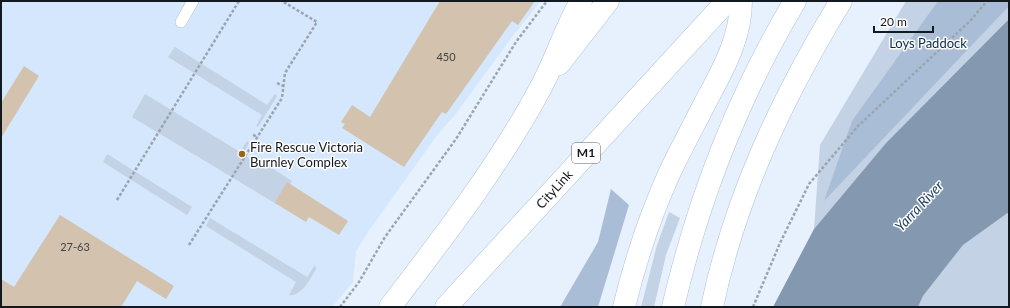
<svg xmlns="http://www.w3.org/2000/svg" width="1010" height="308" font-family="Lato,sans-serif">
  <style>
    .built { fill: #d4e7fc }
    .green { fill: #c3d2e4 }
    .forest { fill: #a9bed6 }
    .water { fill: #8499b0 }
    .building { fill: #d3c2ae }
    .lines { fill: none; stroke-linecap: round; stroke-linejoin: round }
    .lane-casing { stroke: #afc1d4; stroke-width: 12 }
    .highway-casing { stroke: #afc1d4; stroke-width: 23 }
    .path { stroke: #9ba4af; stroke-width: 2.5; stroke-dasharray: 3 2; stroke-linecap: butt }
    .lane { stroke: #fff; stroke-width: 11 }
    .highway { stroke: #fff; stroke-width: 22 }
    .poi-dot { fill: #99641b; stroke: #fdfdfd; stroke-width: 1.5 }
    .labels { text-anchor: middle; stroke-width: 3; stroke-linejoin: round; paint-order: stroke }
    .number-label { font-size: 11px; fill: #434344 }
    .shield { fill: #fdfdfd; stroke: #595d62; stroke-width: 1 }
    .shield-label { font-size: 12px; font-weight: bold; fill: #131920 }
    .park-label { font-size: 13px; fill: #082a4b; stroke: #fdfdfd }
    .poi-label { font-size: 13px; fill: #131920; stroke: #fdfdfd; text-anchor: start }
    .street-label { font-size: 13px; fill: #131920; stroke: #fdfdfd }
    .water-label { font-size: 14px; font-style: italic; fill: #1f4062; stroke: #fdfdfd }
  </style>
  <rect width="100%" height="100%" fill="#e6f1fd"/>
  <!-- built -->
  <polygon class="built" points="1,1 541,1 512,37 455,115 438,134 368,232 356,251 353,282 332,307 1,307"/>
  <!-- green -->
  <g class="green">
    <polygon points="906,1 1009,1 1009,19 886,143 814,229 820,145"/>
    <polygon points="175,47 267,105 275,94 277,96 258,127 256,126 262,115 168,57"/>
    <polygon points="145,94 240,152 247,141 249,143 243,154 250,159 253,156 292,181 278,205 132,117"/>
    <polygon points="107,154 192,207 187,215 103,162"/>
    <polygon points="669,212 680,218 666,255 654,307 641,307 657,245"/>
    <polygon points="1009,212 1009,307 918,307 923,296 963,245"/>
    <path d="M210,218l97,59 8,-12 1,4c-5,9 -15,28 -27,26l7,-13 -90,-56z"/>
  </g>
  <!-- forest -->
  <g class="forest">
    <polygon points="938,1 1009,1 1009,6 824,201 852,121"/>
    <polygon points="611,189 629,205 598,307 560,307 598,242"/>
  </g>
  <!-- water -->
  <polygon class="water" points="1009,19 1009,212 963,245 923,296 918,307 773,307 814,229 886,143"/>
  <!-- building -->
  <g class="building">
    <polygon points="440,1 535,1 518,25 512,21 446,114 442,112 404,167 342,128 345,124 341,122 352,105 370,117"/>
    <polygon points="24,66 39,76 1,138 1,103"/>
    <polygon points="287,182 348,221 339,235 309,217 306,222 275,203"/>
    <polygon points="60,215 174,286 166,299 137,281 121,307 1,307 1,279 14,287"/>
  </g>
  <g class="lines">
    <defs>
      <polyline id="lane" points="181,22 193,1"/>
      <g id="highway">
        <polyline points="559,64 608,1"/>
        <path d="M390,307c54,-71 109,-141 151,-220 15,-28 24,-58 40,-86"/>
        <polyline points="446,307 727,1"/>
        <path d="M624,307c11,-45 26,-91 45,-133 11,-24 24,-47 36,-71 17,-32 36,-64 36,-102"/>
        <path d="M673,307c25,-107 66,-212 122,-306"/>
        <path d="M712,307c23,-110 71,-211 129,-306"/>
      </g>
    </defs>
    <!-- lane casing -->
    <use href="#lane" class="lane-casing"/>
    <!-- highway casing -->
    <use href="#highway" class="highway-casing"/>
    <!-- path -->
    <g class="path">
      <polyline points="277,83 283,86"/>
      <polyline points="253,135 258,137"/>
      <polyline points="117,200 239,1"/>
      <polyline points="189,245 282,98 285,73 317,22 282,1"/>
      <polyline points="340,307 359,282 385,237 456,139 516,42 547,1"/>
      <polyline points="753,307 780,243 809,184 858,126 971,20 987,1"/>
    </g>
    <!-- lane -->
    <use href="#lane" class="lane"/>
    <!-- highway -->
    <use href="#highway" class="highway"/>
  </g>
  <!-- markers -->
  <circle class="poi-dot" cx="242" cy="154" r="4"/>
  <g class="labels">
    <!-- number labels -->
    <g class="number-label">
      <text x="446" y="61">450</text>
      <text x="75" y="251">27-63</text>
    </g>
    <!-- shield labels -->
    <rect class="shield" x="572" y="143" width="28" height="20" rx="3"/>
    <g class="shield-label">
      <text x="586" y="157">M1</text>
    </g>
    <!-- park labels -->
    <g class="park-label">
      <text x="928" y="48">Loys Paddock</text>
    </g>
    <!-- poi labels -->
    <g class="poi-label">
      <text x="250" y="152">Fire Rescue Victoria<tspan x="250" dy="15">Burnley Complex</tspan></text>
    </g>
    <!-- street labels -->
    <g class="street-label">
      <text transform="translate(554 189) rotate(-48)" y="5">CityLink</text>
    </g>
    <!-- water labels -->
    <g class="water-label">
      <text transform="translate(919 206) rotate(-47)" y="5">Yarra River</text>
    </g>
  </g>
  <!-- border -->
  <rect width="1010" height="308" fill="none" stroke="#131920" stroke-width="4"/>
  <!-- scale -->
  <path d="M874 26v6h59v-6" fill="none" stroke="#131920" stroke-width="2"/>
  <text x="880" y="26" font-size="12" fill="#131920" stroke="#fdfdfd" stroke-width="3" paint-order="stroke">20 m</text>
</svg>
